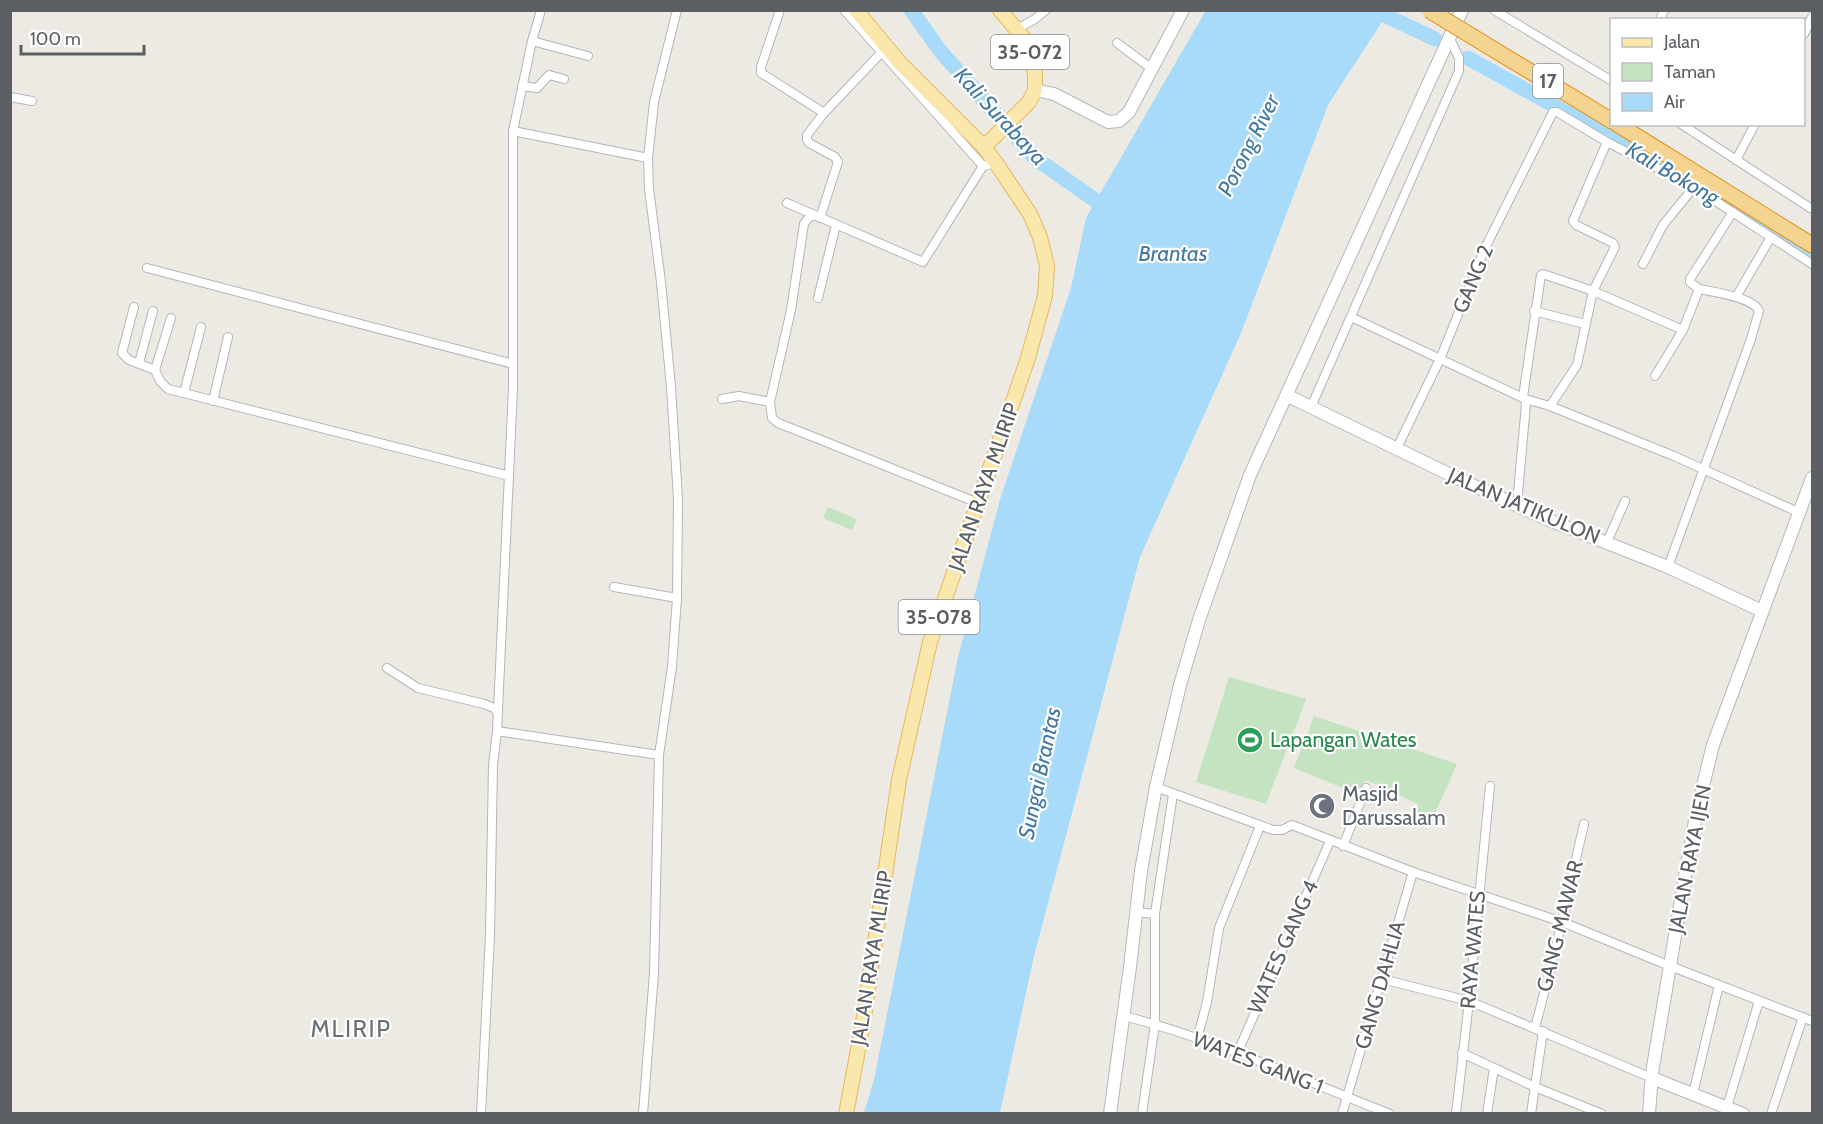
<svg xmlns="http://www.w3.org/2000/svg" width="1823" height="1124" font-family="Cabin,sans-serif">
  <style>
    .green { fill: #c3e3c1 }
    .water { fill: #a7dbf9 }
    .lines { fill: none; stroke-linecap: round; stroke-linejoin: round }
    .river { stroke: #a7dbf9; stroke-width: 15 }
    .street-casing { stroke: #b3b6b9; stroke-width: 10 }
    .secondary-casing { stroke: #b4b8bc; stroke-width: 14 }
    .primary-casing { stroke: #e7b861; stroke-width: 16 }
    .highway-casing { stroke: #e08f10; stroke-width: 17 }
    .street { stroke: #fff; stroke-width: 8 }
    .secondary { stroke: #fff; stroke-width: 12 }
    .primary { stroke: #f9e7ab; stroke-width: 14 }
    .highway { stroke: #f5d491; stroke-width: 15 }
    .highway-bridge-casing { stroke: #e08f10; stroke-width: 17; stroke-linecap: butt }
    .highway-bridge { stroke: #f5d491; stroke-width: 15 }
    .labels { text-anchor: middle; stroke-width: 4.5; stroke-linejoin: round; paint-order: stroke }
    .shield { fill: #fff; stroke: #8c8f92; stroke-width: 1.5 }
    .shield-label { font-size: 20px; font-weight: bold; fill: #5b5f63 }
    .street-label { font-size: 21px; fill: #5b5f63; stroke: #fff }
    .leisure-label { font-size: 21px; fill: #27864d; stroke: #fff; text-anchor: start }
    .worship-label { font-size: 21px; fill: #5b616d; stroke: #fff; text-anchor: start }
    .water-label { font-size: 22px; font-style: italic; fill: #4278a1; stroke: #fff }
    .quarter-label { font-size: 24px; letter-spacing: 1.5px; fill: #6c7175; stroke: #fff }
  </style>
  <rect width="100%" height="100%" fill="#edeae3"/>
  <!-- green -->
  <g class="green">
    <polygon points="828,507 857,519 852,530 823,518"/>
    <polygon points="1229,677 1306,699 1266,804 1196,782"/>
    <polygon points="1314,716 1457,764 1431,822 1413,817 1418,804 1366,780 1359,789 1352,785 1350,791 1294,768"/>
  </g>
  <!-- water -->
  <polygon class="water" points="1206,10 1389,11 1328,105 1241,333 1140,557 1034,956 1000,1113 864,1113 874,1080 958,657 1001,496 1071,288 1086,218"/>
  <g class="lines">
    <!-- river -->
    <g class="river">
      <polyline points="911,10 941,52 1035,158 1112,212"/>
      <polyline points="1374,10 1435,39"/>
      <polyline points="1468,58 1685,178"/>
      <polyline points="1726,203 1812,257"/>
    </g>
    <defs>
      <g id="street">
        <polyline points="541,10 532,41 513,131 648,158"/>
        <polyline points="780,10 761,67 761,73 824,113"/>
        <polyline points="844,10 983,166"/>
        <polyline points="1494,10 1612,81"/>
        <polyline points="1660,20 1664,10"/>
        <polyline points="1017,29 1035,19 1046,10"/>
        <polyline points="1804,34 1812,17"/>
        <polyline points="532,41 588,56"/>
        <polyline points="1117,43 1152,69"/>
        <polyline points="522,86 537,88 549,75 564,79"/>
        <polyline points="10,97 32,101"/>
        <polyline points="1681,124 1812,209"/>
        <polyline points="1736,160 1755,124"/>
        <polyline points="787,203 923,262 983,166 996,163"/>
        <polyline points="813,216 809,217 804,224 791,310 770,402 772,418 778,423 816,438 978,503"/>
        <polyline points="820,218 838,162 835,157 809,143 807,140 807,135 824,113 881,53"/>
        <polyline points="1643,264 1663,225 1694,187"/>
        <polyline points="147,268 513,364"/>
        <polyline points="1736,297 1771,237"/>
        <polyline points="818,298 836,225"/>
        <polyline points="134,307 122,353 129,360 155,370 160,381 168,389 509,476"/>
        <polyline points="1534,311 1585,324"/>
        <polyline points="1351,317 1525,399 1550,406 1674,456 1800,513"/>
        <polyline points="139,363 153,311"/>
        <polyline points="155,370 171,318"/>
        <polyline points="1655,376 1683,330"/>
        <polyline points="184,393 201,327"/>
        <polyline points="1523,397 1541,275 1543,274 1593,291 1683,330 1699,289 1690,282 1690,279 1733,212"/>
        <polyline points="722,399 739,396 770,402"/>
        <polyline points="213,401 228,337"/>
        <polyline points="1550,406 1577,365 1593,291 1615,247 1613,243 1576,225 1573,221 1607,142"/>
        <polyline points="1311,407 1459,71 1459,58 1450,39"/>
        <polyline points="1397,448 1440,359 1485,248 1553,112 1557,112 1607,142 1694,187 1812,264"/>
        <polyline points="1517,504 1526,404 1525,399"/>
        <polyline points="1607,542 1625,501"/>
        <path d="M1668,567l83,-228 8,-28c-6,-14 -46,-19 -60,-22"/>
        <polyline points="614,587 677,598"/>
        <polyline points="387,668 418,688 484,704 494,708 498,713"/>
        <polyline points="497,731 513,389 513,131"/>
        <polyline points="1156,787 1273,830 1282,830 1292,825 1413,872 1562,922 1670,966 1812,1021"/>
        <polyline points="1343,846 1366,788"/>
        <polyline points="1136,912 1155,914"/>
        <polyline points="1382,979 1469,1001 1652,1078"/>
        <path d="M1124,1016c91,23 178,64 266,98"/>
        <polyline points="1535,1028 1554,955 1584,824"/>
        <polyline points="1197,1039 1207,1002 1219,928 1260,826"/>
        <polyline points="1462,1053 1535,1087 1602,1114"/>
        <polyline points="1237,1054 1330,841"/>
        <polyline points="1693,1094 1719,985"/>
        <polyline points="1727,1107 1759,1001"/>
        <polyline points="481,1114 490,935 493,765 497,731 659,755"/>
        <polyline points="643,1114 654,973 659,755 672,667 677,598 678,499 671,387 661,282 649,189 648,158 654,102 677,10"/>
        <polyline points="1142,1114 1155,1024 1155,914 1173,794"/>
        <polyline points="1342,1114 1413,872"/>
        <polyline points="1456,1114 1469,1001 1490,786"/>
        <polyline points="1487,1114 1494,1068"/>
        <polyline points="1531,1114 1543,1031"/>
        <polyline points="1771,1114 1803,1017"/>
      </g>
      <g id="secondary">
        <polyline points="1035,90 1054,94 1108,122 1119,121 1129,112 1183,10"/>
        <polyline points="1288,396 1457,478 1549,520 1668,567 1762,611"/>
        <polyline points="1652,1078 1743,1114"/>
        <polyline points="1110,1114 1130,967 1141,871 1156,787 1180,685 1199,620 1250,475 1462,10"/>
        <polyline points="1649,1114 1652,1073 1686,870 1697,810 1713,745 1812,478"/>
      </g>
      <g id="primary">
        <polyline points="984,147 1029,102 1035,90 1035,74 1027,42 1000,10"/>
        <polyline points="846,1114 863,1023 899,780 930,642 1028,358 1045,296 1047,266 1040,237 1030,214 996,163 984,147 900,63 856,10"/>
      </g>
      <g id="highway">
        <polyline points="1483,43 1612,121"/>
        <polyline points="1617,124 1812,245"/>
      </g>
    </defs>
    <!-- street casing -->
    <use href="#street" class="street-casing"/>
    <!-- secondary casing -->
    <use href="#secondary" class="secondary-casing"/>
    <!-- primary casing -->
    <use href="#primary" class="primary-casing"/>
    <!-- highway casing -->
    <use href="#highway" class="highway-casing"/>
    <!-- street -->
    <use href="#street" class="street"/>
    <!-- secondary -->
    <use href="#secondary" class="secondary"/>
    <!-- primary -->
    <use href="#primary" class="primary"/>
    <!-- highway -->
    <use href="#highway" class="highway"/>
    <defs>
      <polyline id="highway-bridge" points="1429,10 1483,43"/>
    </defs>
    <!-- highway-bridge casing -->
    <use href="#highway-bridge" class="highway-bridge-casing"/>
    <!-- highway-bridge -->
    <use href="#highway-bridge" class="highway-bridge"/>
  </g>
  <!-- icons -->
  <defs>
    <symbol id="stadium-disc" viewBox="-11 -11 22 22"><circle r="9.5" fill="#2e9e5b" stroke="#fff"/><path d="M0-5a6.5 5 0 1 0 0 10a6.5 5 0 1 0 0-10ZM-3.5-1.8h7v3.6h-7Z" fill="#fff"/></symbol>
    <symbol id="mosque-disc" viewBox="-11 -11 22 22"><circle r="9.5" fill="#6b7280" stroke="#fff"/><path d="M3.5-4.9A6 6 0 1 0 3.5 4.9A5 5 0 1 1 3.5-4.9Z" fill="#fff"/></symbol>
  </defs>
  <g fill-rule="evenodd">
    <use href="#stadium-disc" x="1235" y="725" width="30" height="30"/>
    <use href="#mosque-disc" x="1307" y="791" width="30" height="30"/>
  </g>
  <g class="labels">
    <!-- shield labels -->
    <g class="shield">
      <rect x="991" y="35" width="78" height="34" rx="4.5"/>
      <rect x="1533" y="64" width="30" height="34" rx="4.5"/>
      <rect x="898.5" y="600" width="81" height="34" rx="4.5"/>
    </g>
    <g class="shield-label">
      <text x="1030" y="59">35-072</text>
      <text x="1548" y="88">17</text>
      <text x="939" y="624">35-078</text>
    </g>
    <!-- street labels -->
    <g class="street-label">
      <text transform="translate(1473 279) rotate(-67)" y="7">GANG 2</text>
      <text transform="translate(984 487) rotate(-71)" y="7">JALAN RAYA MLIRIP</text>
      <text transform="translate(1524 506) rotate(23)" y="7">JALAN JATIKULON</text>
      <text transform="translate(1690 859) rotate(-79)" y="7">JALAN RAYA IJEN</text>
      <text transform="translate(1560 926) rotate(-76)" y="7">GANG MAWAR</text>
      <text transform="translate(1283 947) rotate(-66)" y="7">WATES GANG 4</text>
      <text transform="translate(1473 950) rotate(-85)" y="7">RAYA WATES</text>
      <text transform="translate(872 958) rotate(-81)" y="7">JALAN RAYA MLIRIP</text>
      <text transform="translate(1380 985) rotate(-74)" y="7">GANG DAHLIA</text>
      <text transform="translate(1258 1063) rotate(21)" y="7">WATES GANG 1</text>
    </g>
    <!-- leisure labels -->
    <g class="leisure-label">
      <text x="1270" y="747">Lapangan Wates</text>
    </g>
    <!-- worship labels -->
    <g class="worship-label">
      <text x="1342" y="801">Masjid<tspan x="1342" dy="24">Darussalam</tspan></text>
    </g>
    <!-- water labels -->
    <g class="water-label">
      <text transform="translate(1001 116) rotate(47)" y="8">Kali Surabaya</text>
      <text transform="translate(1248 145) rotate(-63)" y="8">Porong River</text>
      <text transform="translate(1673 173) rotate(30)" y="8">Kali Bokong</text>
      <text x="1173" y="261">Brantas</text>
      <text transform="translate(1039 773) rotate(-78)" y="8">Sungai Brantas</text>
    </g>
    <!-- quarter labels -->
    <g class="quarter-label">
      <text x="351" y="1037">MLIRIP</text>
    </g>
  </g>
  <!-- border -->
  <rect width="1823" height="1124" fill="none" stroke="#5b5f63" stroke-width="24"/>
  <!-- legend -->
  <rect x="1610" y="18" width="195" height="108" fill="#ffffff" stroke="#bdbfc1" stroke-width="1.5"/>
  <rect x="1622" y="38" width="30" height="9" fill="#f9e7ab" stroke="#bdbfc1" stroke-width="1.5"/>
  <text x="1664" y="48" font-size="18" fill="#5b5f63">Jalan</text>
  <rect x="1622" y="63" width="30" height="18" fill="#c3e3c1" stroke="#bdbfc1" stroke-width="1.5"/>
  <text x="1664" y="78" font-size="18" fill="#5b5f63">Taman</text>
  <rect x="1622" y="93" width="30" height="18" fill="#a7dbf9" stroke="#bdbfc1" stroke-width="1.5"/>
  <text x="1664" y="108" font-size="18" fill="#5b5f63">Air</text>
  <!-- scale -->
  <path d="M21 45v9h123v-9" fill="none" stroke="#5b5f63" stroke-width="3"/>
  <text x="30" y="45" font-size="18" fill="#5b5f63" stroke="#ffffff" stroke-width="4.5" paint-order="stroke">100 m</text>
</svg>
